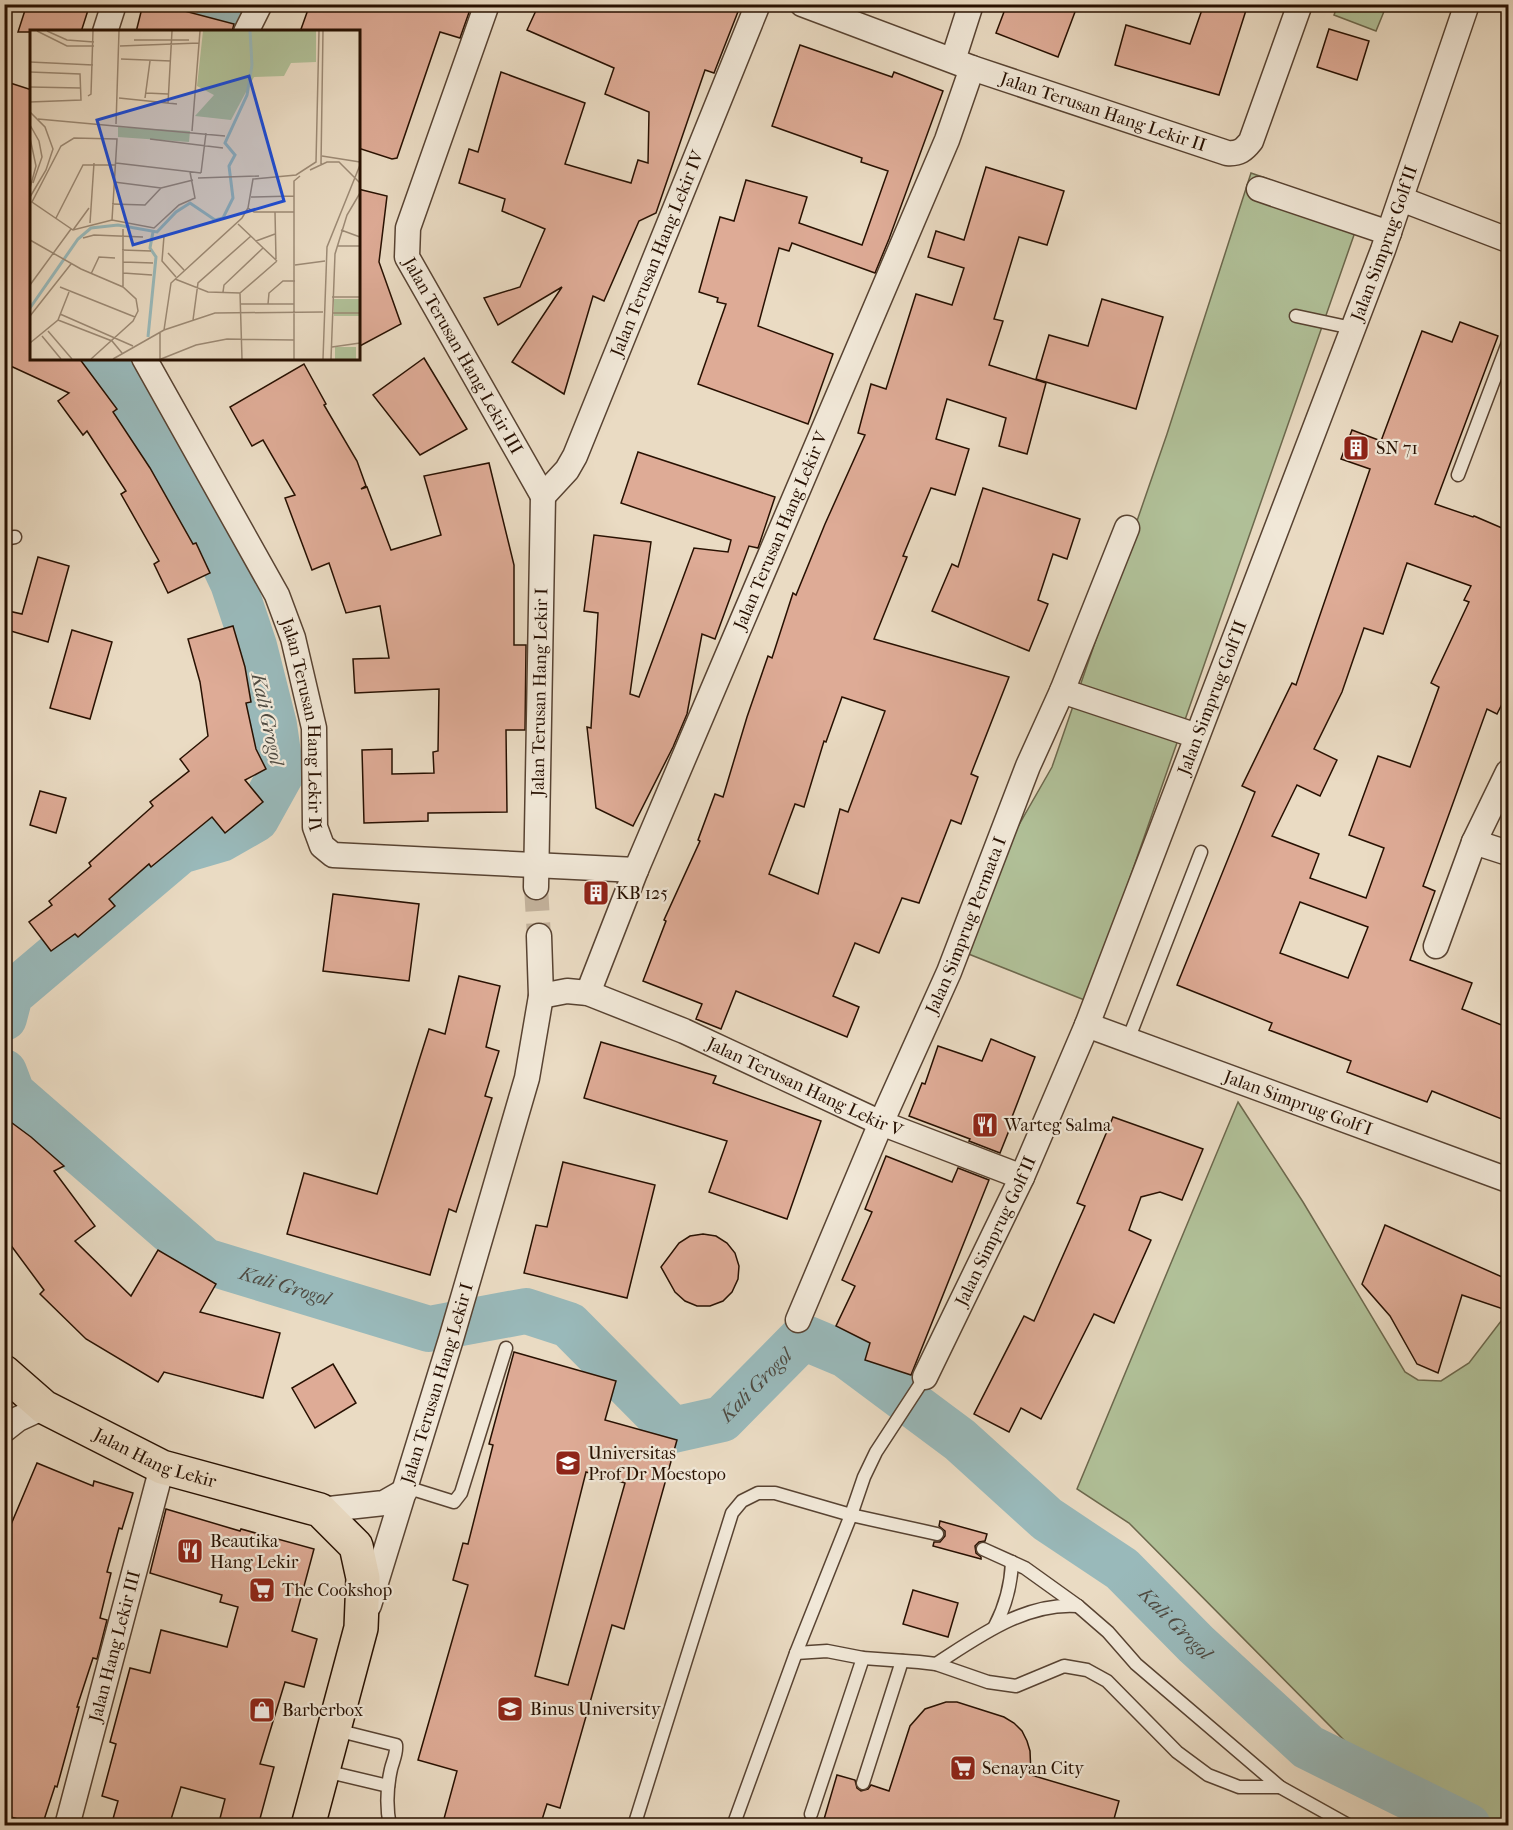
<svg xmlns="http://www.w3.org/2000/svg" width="1513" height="1830" font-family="'IM FELL French Canon',serif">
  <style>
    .green { fill: #b1c199; stroke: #6c684d; stroke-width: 1.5 }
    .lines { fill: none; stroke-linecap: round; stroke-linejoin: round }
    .river { stroke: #99b9ba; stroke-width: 46 }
    .building { fill: #deab96; stroke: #271001; stroke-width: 1.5; fill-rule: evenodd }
    .minor-tunnel { stroke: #c3b29c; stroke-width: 24; stroke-dasharray: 24 12; stroke-linecap: butt }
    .service-casing { stroke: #584332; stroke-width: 15 }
    .minor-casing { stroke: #584332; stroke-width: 27 }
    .primary-casing { stroke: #271001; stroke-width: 36 }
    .service { stroke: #f1e8d8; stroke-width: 12 }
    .minor { stroke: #f1e8d8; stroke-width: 24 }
    .primary { stroke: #eadbc3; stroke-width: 33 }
    .labels { text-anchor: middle; stroke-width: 4.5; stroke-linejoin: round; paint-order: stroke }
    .street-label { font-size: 18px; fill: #271001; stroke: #f1e8d8 }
    .poi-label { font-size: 18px; fill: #271001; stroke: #f1e8d8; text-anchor: start }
    .water-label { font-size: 20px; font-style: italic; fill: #4f4b42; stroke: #f1e8d8 }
    .inset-river { fill: none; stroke: #99b9ba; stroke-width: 3 }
    .inset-road { fill: none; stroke: #9c8a75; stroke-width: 1.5 }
    .view { fill: #1d4ed8; fill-opacity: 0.15; stroke: #1d4ed8; stroke-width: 3 }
    .inset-edge { fill: none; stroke: #271001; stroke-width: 3 }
  </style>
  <rect width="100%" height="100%" fill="#eadbc3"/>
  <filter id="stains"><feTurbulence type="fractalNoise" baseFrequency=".00333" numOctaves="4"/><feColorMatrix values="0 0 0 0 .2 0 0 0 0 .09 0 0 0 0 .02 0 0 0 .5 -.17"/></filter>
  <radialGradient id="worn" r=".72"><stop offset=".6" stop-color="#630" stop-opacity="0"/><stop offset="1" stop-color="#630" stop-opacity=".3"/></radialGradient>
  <!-- green -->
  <g class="green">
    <polygon points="1338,4 1374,5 1385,9 1376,31 1334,15"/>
    <polygon points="1251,173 1362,212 1087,1001 966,953 1012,837 1052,767 1167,434"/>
    <polygon points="1238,1102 1303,1202 1405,1372 1418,1380 1441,1381 1469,1363 1508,1312 1508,1825 1428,1825 1129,1523 1077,1489"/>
  </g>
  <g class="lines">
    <!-- river -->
    <g class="river">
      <polyline points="213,32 226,4"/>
      <polyline points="4,1018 10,995 180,851 221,839 256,819 281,774 274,725 254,646 233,583 188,487 103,358"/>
      <path id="s1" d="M4,1072l8,21 193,168 224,68 97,-18 43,14 104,105 49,-11 81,-82 43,18 114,85 87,79 75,50 74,75 112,103 160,79"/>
    </g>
  </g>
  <!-- building -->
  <g class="building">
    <polygon points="27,4 90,4 81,32 18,32"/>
    <polygon points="143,4 158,4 234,24 232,32 136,32"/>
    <polygon points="310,4 472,4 460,38 440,32 397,158 392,159 358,148 358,32 300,32"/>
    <polygon points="539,4 741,4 714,73 705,70 656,213 639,221 604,301 593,296 564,394 512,362 562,287 498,325 484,298 520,287 545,229 502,211 505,199 459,183 469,149 478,152 501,72 585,103 565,164 631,183 638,160 648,163 649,112 605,94 614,68 527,30"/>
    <polygon points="1007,4 1078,4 1058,57 996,33"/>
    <polygon points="1204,4 1248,4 1219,95 1115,65 1126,25 1190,44"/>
    <polygon points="1329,29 1369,41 1357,80 1317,67"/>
    <polygon points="800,45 892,77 894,72 943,91 889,239 875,273 792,243 789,251 779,248 758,326 833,354 808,424 698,384 726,304 717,302 718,298 699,292 720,217 734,221 746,180 807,197 799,223 862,245 888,171 861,162 862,158 772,126"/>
    <polygon points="4,81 32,90 32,358 79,358 117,409 113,412 150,468 193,544 196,543 210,573 168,593 154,564 159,561 121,494 126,491 87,431 83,435 58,401 69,393 4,363"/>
    <path d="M986,167l78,24 -17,54 -28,-8 -25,82 9,2 -14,44 57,18 -19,71 -28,-8 7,-28 -59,-19 -11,40 33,10 -14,46 -24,-7 -28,68 4,1 -33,82 135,38 -38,97 7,3 -17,47 -10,-4 -32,83 -17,-5 -23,55 -24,-10 -22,53 26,11 -12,30 -111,-46 -15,38 -25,-10 6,-15 -59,-23 23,-60 -2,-1 36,-79 -2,-1 17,-46 8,3 24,-80 21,-61 4,2 21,-65 3,2 29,-71 40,-89 -7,-2 13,-49 15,5 30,-95 36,11 12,-37 -36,-11 8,-26 28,9zM842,697l43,14 -37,101 -8,-3 -22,85 -49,-20 26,-70 9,3 20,-66 2,1z"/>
    <polygon points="358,189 387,196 379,262 401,324 358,347"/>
    <polygon points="1102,299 1163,317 1136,409 1036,379 1049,335 1088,346"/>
    <path d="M1460,322l38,14 -63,168 38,13 1,-1 35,15v159l-12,24 -10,-5 -64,177 12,5 -25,69 62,23 -10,26 47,19v94l-77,-31 -5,11 -80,-30 4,-11 -82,-31 3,-7 -95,-38 78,-193 -13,-6 50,-103 4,2 74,-216 -29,-10 11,-29 29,11 41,-110 30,11zM1407,563l64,23 -7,14 5,2 -38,81 8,4 -29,80 -32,-11 -29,79 35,13 -18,50 -56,-20 9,-24 -47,-18 25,-51 23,11 17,-36 -23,-11 28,-57 22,-64 19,6zM1300,902l68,25 -20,51 -68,-25z"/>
    <polygon points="424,358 467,429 420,455 373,395"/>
    <polygon points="304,364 326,404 324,405 357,461 366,486 361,489 367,487 391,550 441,535 424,476 489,463 514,565 514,645 526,645 525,730 506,730 507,812 428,813 428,821 364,823 362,750 392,749 392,774 434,773 433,752 438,751 439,689 355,693 353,659 389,658 380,606 346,613 329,563 312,570 285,498 295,495 263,440 252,446 230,407"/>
    <polygon points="638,452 775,497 758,548 749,546 715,639 702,634 687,714 673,747 633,826 596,808 587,727 591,728 598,613 584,611 594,535 651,542 630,694 639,697 694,548 728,552 731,540 621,503"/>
    <polygon points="983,488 1080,519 1067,559 1053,554 1038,600 1048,604 1029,651 932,611 952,564 958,567"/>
    <polygon points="38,557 69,566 48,642 4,629 4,610 22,614"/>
    <polygon points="233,626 245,667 251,702 246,703 256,749 266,769 245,780 263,802 225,833 212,817 151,867 149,864 109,899 115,906 78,937 75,934 51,951 29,922 52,905 49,901 91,866 89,863 153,806 150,802 189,771 180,759 208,736 200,682 188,639"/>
    <polygon points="72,630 112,642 90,719 50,708"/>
    <polygon points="40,791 66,798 56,833 30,825"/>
    <polygon points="333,894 419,904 409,981 323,971"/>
    <polygon points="459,976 500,986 486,1047 499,1051 485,1096 492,1098 456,1212 449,1209 430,1275 287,1234 304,1173 377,1194 429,1029 445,1034"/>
    <polygon points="991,1039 1035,1057 1012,1117 1014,1118 1000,1153 969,1141 970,1139 909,1116 922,1083 925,1084 938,1046 982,1061"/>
    <polygon points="601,1042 716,1076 713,1083 821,1121 787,1219 709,1192 727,1141 584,1098"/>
    <polygon points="4,1117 31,1137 64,1166 54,1171 95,1226 75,1241 131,1296 158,1250 216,1284 200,1312 280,1333 263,1398 164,1372 158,1382 86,1339 40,1294 44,1290 4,1236"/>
    <polygon points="1113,1117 1203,1149 1182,1200 1160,1192 1141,1197 1129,1230 1151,1240 1114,1323 1094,1314 1041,1419 1021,1408 1009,1432 974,1414 1024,1316 1034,1321 1085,1206 1077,1203"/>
    <polygon points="886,1156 952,1182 958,1168 989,1180 911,1375 865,1360 870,1343 836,1326 855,1286 842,1280 872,1212 865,1209"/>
    <polygon points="563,1162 655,1185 627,1298 524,1273 536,1225 547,1227"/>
    <polygon points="1385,1225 1509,1280 1509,1311 1462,1295 1438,1373 1417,1364 1390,1316 1362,1284"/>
    <polygon points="703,1234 716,1236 727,1243 735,1253 739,1266 738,1279 732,1292 723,1301 710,1306 697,1306 685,1301 675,1292 661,1267 679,1243 690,1236"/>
    <path d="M514,1352l102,29 -11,39 72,20 -53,189 -12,-4 -52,183 -13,-4 -7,22h-98l15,-55 -39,-11 50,-175 -15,-5 10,-37 5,1 25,-99 -4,-1zM586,1472l39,11 -57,202 -33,-9z"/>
    <polygon points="333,1364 356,1403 315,1428 292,1388"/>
    <polygon points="37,1463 93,1486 94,1481 133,1493 122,1529 119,1528 107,1572 111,1573 100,1618 107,1620 97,1659 93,1658 77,1707 79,1707 57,1787 55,1786 42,1826 4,1815 4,1541"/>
    <polygon points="166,1509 240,1531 241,1529 314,1549 292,1631 317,1639 304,1687 285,1682 260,1764 274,1767 258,1826 218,1826 225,1799 181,1787 169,1826 111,1826 118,1801 102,1796 116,1744 110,1742 130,1668 150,1673 161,1630 227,1647 238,1607 220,1602 222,1595 150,1573"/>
    <polygon points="940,1521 987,1534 985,1541 979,1542 975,1546 976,1553 981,1557 981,1559 933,1546 934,1542 940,1542 945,1536 945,1531 939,1526"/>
    <polygon points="913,1590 958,1603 948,1637 903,1624"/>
    <polygon points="946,1702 957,1702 1004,1717 1014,1723 1022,1731 1027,1741 1030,1751 1031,1775 1119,1801 1112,1826 822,1826 837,1775 855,1780 857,1788 861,1791 868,1789 871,1785 889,1791 910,1726 925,1709"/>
  </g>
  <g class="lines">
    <!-- minor-tunnel -->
    <polyline class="minor-tunnel" points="536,887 539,936"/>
    <defs>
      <g id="service">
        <polyline points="1296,316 1352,328"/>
        <polyline points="1458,475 1508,343"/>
        <polyline points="4,539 15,537"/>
        <polyline points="1128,1040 1201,852"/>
        <polyline points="406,1487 454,1502 461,1493 506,1348"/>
        <polyline points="983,1549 1025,1568 1078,1606 1108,1632 1136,1664 1280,1787 1350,1826"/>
        <path d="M995,1626c11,-21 16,-41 17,-64"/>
        <polyline points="796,1653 827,1651 863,1658 919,1662 936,1664 988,1682 1016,1686 1064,1666 1087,1670 1107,1681 1177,1752 1208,1775 1239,1787 1280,1787"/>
        <path d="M936,1664c42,-27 89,-62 142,-58"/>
        <path d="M336,1730l60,15c1,8 -3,16 -5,24 -4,18 -5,38 -1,57"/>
        <polyline points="325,1771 388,1786"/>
        <polyline points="863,1783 902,1661"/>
        <polyline points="811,1814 863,1658"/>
        <polyline points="634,1826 732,1513 742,1501 758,1493 775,1493 851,1515 937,1534"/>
        <polyline points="733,1826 796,1653 851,1515 864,1477 876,1452 925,1377"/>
      </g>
      <g id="minor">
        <path id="s2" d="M487,4l-79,224 -1,29 136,239"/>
        <path id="s3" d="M802,4l170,64 255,85c12,1 17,-3 24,-12l49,-137"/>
        <polyline points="105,32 114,4"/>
        <polyline points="246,32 260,4"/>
        <polyline points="953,60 971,4"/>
        <polyline points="1259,189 1389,233"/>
        <polyline points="1401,199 1508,240"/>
        <path id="s4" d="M144,358l133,237 16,43 21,90 1,99 7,19 11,9 303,15"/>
        <path id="s5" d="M543,496l24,-26 8,-14 183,-452"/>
        <polyline points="1062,691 1197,736"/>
        <polyline points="1474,842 1508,853"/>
        <path id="s6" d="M536,887l7,-391"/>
        <polyline points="1436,946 1474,842 1508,772"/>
        <path id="s7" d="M588,993l48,-123 311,-730 25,-72"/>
        <path id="s8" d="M541,996l26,-5 21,2 96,38 197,92 141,54"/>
        <path id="s9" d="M1087,1025l421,155"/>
        <path id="s10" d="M798,1320l83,-197 68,-151 79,-206 34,-75 65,-163"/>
        <path id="s11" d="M925,1377l97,-200 65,-152 296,-775 84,-246"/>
        <polyline points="4,1430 18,1419 44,1407"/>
        <polyline points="320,1510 384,1503 405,1491"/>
        <path id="s12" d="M369,1605l82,-266 76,-261 14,-82 -2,-60"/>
        <path id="s13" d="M67,1826l95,-359"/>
      </g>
      <g id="primary">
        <path id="s14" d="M4,1372l40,35 118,60 158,43 36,36 7,32 -2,50 -53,198"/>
      </g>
    </defs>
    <!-- service casing -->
    <use href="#service" class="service-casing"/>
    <!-- minor casing -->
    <use href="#minor" class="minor-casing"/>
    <!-- primary casing -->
    <use href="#primary" class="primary-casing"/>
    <!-- service -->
    <use href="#service" class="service"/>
    <!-- minor -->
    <use href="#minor" class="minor"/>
    <!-- primary -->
    <use href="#primary" class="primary"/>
  </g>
  <!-- icons -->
  <defs>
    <symbol id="building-square" viewBox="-11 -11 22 22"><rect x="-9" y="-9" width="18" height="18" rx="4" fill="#8f2418" stroke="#f1e8d8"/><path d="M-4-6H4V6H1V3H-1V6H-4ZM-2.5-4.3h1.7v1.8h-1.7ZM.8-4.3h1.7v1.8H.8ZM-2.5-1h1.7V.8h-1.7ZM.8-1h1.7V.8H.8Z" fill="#fff"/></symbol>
    <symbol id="restaurant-square" viewBox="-11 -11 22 22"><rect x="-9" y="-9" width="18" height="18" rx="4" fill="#8f2418" stroke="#f1e8d8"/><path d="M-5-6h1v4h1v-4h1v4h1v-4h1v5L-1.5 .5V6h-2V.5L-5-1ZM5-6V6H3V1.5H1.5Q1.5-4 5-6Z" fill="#fff"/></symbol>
    <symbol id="university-square" viewBox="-11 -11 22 22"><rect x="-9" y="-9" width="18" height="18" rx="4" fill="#8f2418" stroke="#f1e8d8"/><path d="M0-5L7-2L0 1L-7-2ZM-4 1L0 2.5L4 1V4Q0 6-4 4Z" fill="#fff"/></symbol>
    <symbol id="supermarket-square" viewBox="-11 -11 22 22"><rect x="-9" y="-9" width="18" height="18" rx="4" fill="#8f2418" stroke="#f1e8d8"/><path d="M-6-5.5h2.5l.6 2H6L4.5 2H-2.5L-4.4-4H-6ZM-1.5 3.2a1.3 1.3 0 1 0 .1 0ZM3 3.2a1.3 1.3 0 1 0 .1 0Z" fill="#fff"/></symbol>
    <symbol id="shop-square" viewBox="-11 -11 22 22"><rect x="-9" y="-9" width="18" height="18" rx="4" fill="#8f2418" stroke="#f1e8d8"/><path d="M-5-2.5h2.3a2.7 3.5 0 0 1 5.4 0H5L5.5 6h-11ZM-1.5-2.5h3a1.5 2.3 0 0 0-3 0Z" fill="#fff"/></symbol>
  </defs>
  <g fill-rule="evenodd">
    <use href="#building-square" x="1341" y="433" width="30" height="30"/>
    <use href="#building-square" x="581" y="878" width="30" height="30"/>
    <use href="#restaurant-square" x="970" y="1110" width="30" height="30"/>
    <use href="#university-square" x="553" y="1448" width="30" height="30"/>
    <use href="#restaurant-square" x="175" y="1536" width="30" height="30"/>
    <use href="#supermarket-square" x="247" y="1575" width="30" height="30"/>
    <use href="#university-square" x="495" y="1694" width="30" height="30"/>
    <use href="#shop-square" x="247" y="1695" width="30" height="30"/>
    <use href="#supermarket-square" x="948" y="1753" width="30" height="30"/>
  </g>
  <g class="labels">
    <!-- street labels -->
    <g class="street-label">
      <text dy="6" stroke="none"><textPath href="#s3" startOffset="320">Jalan Terusan Hang Lekir II</textPath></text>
      <text dy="6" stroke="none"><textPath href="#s11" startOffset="1224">Jalan Simprug Golf II</textPath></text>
      <text dy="6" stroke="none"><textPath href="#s5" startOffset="270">Jalan Terusan Hang Lekir IV</textPath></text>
      <text dy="6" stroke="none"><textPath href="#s2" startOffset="380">Jalan Terusan Hang Lekir III</textPath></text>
      <text dy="6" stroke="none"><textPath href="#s7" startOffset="501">Jalan Terusan Hang Lekir V</textPath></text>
      <text dy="6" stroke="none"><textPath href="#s6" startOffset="195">Jalan Terusan Hang Lekir I</textPath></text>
      <text dy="6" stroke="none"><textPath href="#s11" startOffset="738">Jalan Simprug Golf II</textPath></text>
      <text dy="6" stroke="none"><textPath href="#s4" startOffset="405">Jalan Terusan Hang Lekir II</textPath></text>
      <text dy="6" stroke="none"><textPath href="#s10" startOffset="429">Jalan Simprug Permata I</textPath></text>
      <text dy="6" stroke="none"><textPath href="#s8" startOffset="284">Jalan Terusan Hang Lekir V</textPath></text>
      <text dy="6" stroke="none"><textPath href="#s9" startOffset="225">Jalan Simprug Golf I</textPath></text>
      <text dy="6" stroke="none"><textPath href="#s11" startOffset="162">Jalan Simprug Golf II</textPath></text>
      <text dy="6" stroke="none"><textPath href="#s12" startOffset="232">Jalan Terusan Hang Lekir I</textPath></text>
      <text dy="6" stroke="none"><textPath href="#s14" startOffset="176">Jalan Hang Lekir</textPath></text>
      <text dy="6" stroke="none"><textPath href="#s13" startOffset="186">Jalan Hang Lekir III</textPath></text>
    </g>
    <!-- poi labels -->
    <g class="poi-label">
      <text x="1376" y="454">SN 71</text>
      <text x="616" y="899">KB 125</text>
      <text x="1004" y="1131">Warteg Salma</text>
      <text x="588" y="1459">Universitas<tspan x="588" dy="21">Prof Dr Moestopo</tspan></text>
      <text x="210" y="1547">Beautika<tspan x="210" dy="21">Hang Lekir</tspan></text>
      <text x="282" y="1596">The Cookshop</text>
      <text x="530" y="1715">Binus University</text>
      <text x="282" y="1716">Barberbox</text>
      <text x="982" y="1774">Senayan City</text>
    </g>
    <!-- water labels -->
    <g class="water-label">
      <text transform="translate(268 719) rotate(78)" y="7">Kali Grogol</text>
      <text dy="7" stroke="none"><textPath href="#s1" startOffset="362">Kali Grogol</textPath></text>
      <text dy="7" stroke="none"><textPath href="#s1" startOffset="902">Kali Grogol</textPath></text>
      <text dy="7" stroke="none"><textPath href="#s1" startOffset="1442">Kali Grogol</textPath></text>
    </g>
  </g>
  <!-- overview -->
  <g transform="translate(30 30)">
    <rect width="330" height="330" fill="#eadbc3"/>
    <path d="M173,1h113v31l-25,1 -7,13 -30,1 -23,43 -36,-4 19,-21 -17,-9zM88,97l72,4 -1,11 -71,-5zM304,269h26v17h-26zM305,317h21v12h-21z" fill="#b1c199"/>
    <path class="inset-river" d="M0,278l48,-69 13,-11 27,-3 39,7 19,-20 14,-9 25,17 8,-2 10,-20 -4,-32 6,-11 -10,-12 22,-48 5,-30 -2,-34M118,307l8,-80 -6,-9 3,-16"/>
    <path class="inset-road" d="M7,1l30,15h27M17,1l20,9 27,2M104,10h55M90,16l79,-3M91,29l50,2M0,32l63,3M0,42l50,2 1,26 -51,2M0,57l51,1M116,63l22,1M58,66l3,-2 2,-63M89,68l58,6M115,68l5,-37M138,73l4,-72M0,82l15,15 8,22 -7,21 -16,27M8,89l187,17M86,94l3,-93M0,95l9,16 3,16 -9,26M162,101l8,-100M0,108l6,28 -6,22M120,109l73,9M292,126l38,6M86,133l85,10M291,134l2,-133M280,140l17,-8h12l21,21M171,143l5,-40M168,148l61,-2M84,152l47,6 32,-8M221,167l43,-1M82,174l33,1 16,-17M218,178l6,4h40M245,182l1,47M26,188l27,-53h33M82,190l5,-81 -43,-1 -13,8 -29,56 41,28 39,-10 42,8 25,-23 16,-7 -5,-26M60,193l4,-60M208,194l39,37M43,200l16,-22M311,200l19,7M134,206l-2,25 14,16M53,208l11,-3 49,2M0,210l51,29 42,18 13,12 2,12 -5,10 -42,38M226,211l19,-7M307,216h23M92,220l29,1M138,223l16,17M93,232l30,1M265,235l30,-4M93,243l29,2M61,244l8,-17 16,1M145,249l33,13 32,1 37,-32M0,255l41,-56M30,257l75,30M93,257v-58M193,262l1,-7 39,-37M210,263l2,66M302,267h28M210,274h54M238,274l1,-11 14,-12h12M264,283v-132l6,-5M302,283h28M30,284l73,32M0,286l41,-52M28,290l54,21 10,12M163,290l5,-37 53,-47M134,300l7,-47 71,-65 6,-10 5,-29 43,-4 20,-13 3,-131M18,301l24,28M130,303v26M12,306l19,23M0,313l28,-23 11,-28M302,317l28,-4M83,329l51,-29 51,-17 108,-1M131,329l35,-14 31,-6 67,1M264,329v-46M293,329l4,-112 33,-82M301,329l4,-105 12,-39 13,-22"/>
    <path class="view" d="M219,46l35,125 -151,44 -36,-125z"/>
    <rect width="330" height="330" class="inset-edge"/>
  </g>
  <!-- margin -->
  <rect width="1513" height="1830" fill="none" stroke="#eadbc3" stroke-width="24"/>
  <rect x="6" y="6" width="1501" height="1818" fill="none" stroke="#271001" stroke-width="3"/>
  <rect x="12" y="12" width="1489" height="1806" fill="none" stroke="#271001" stroke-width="1.5"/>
  <rect width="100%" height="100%" filter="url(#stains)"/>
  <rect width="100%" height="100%" fill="url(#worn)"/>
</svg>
